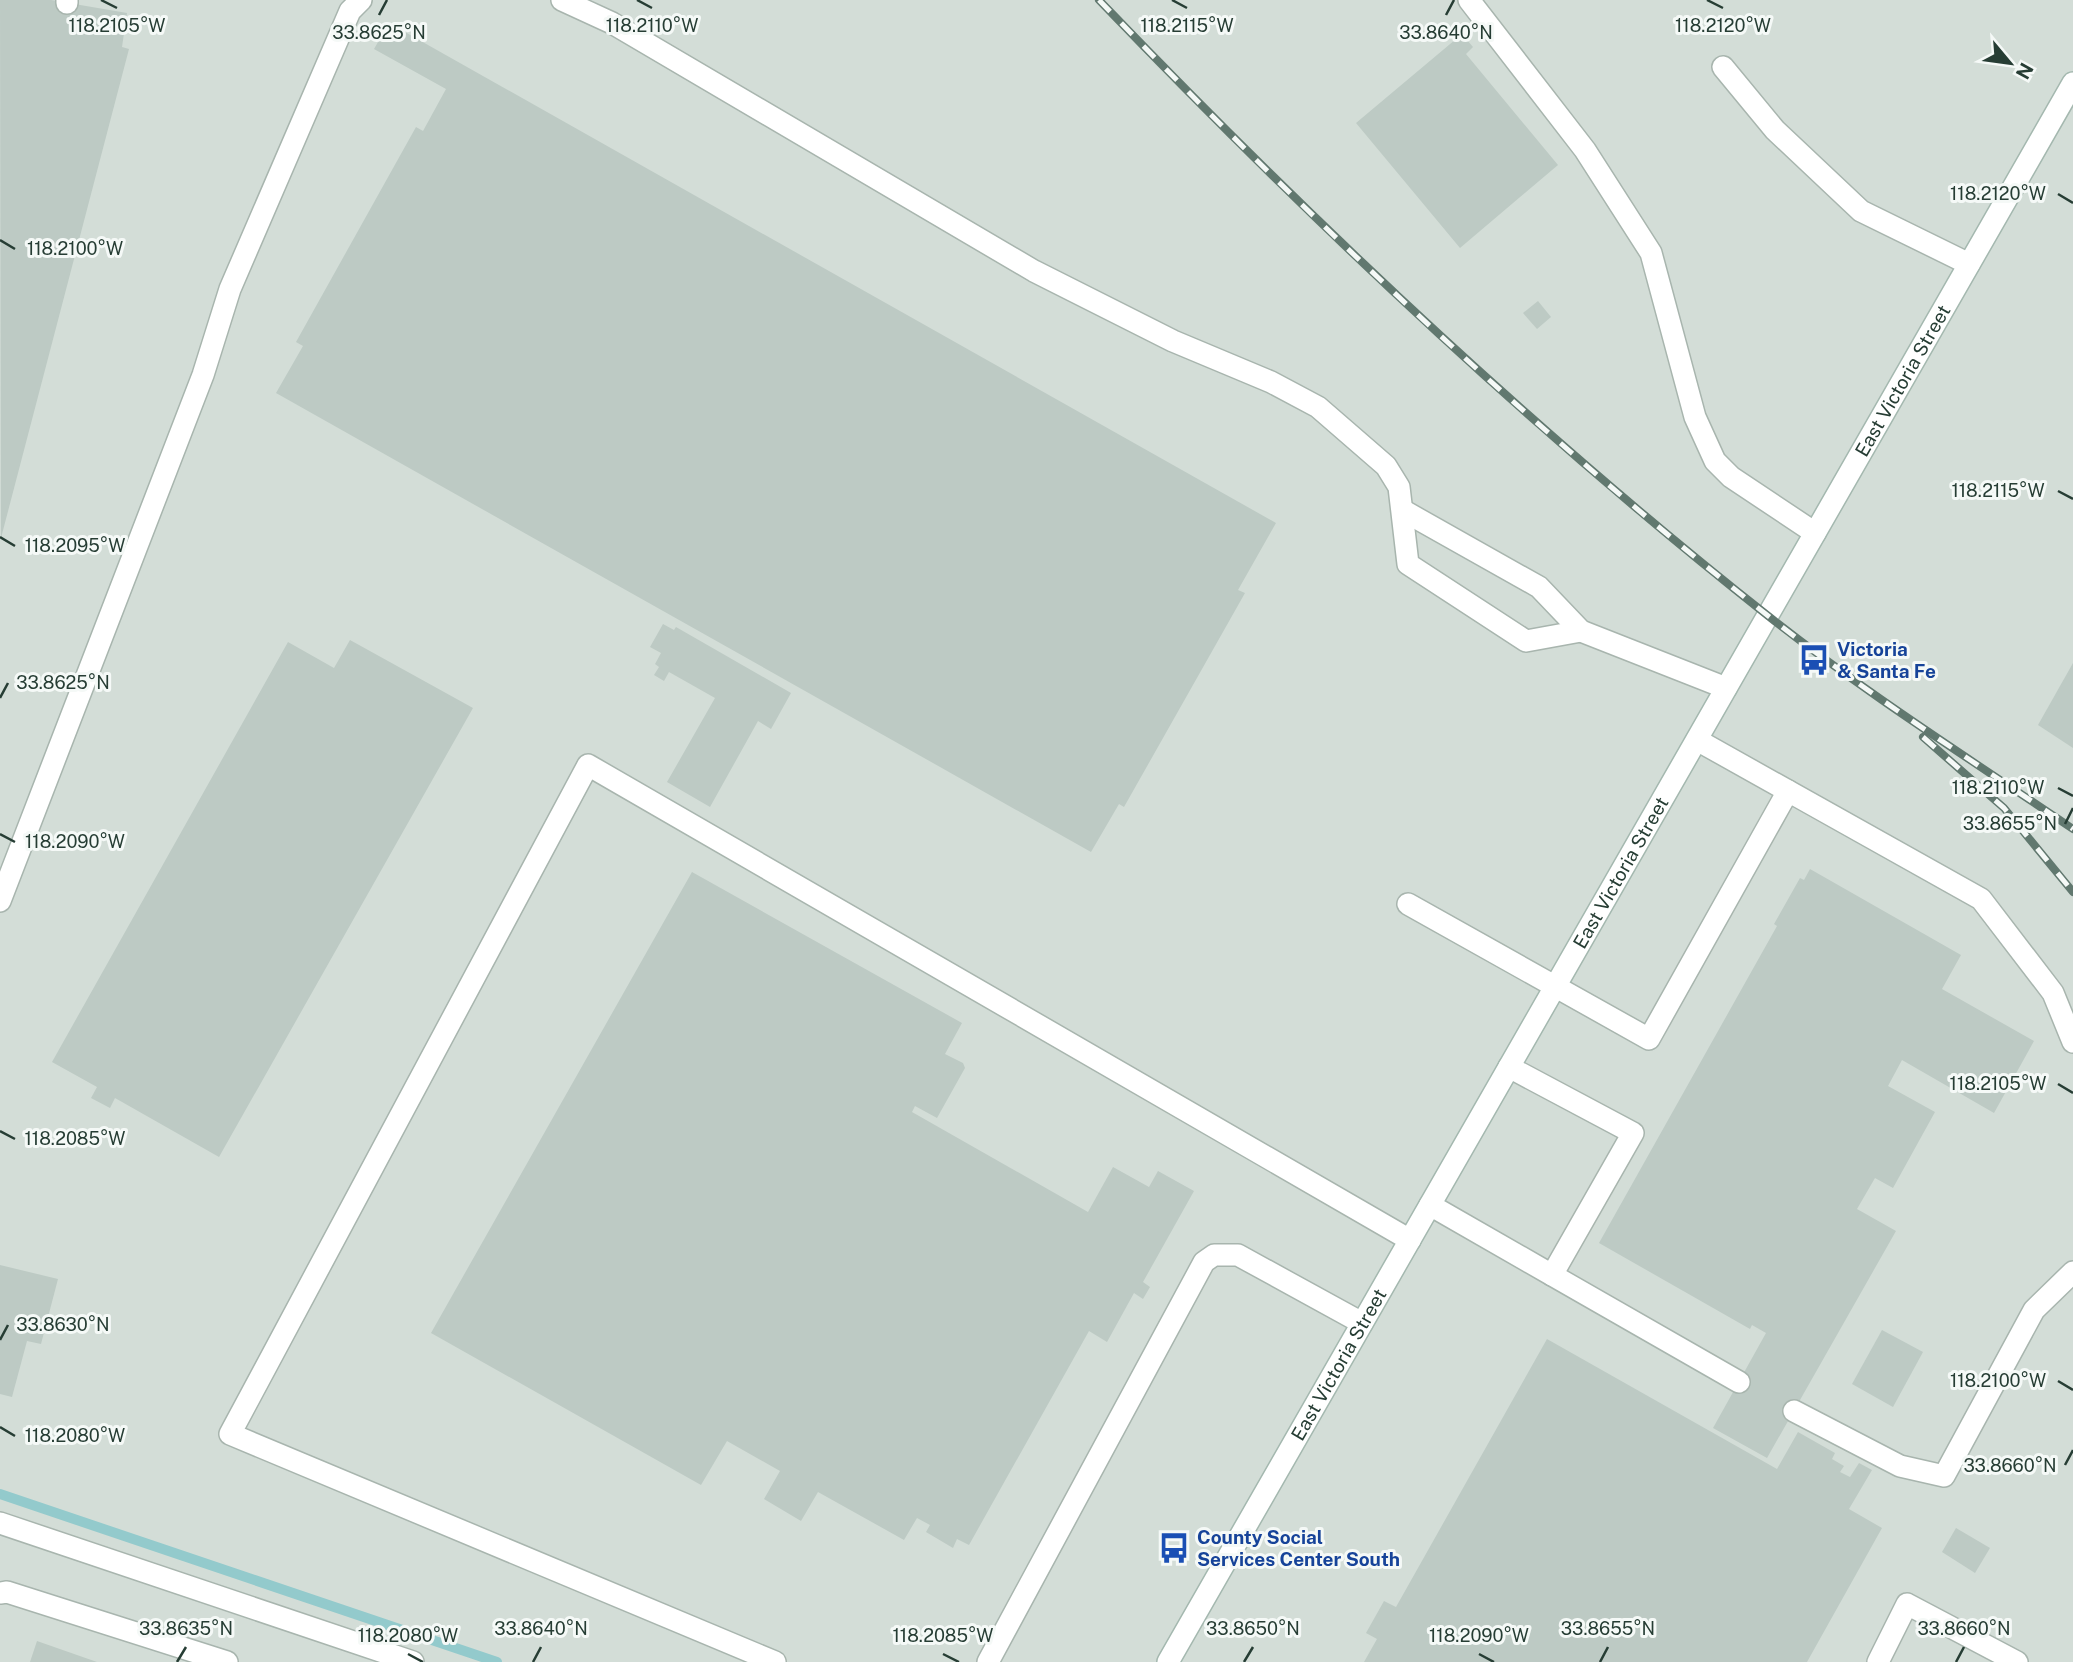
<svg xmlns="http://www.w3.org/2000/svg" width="2073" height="1662" font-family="'Public Sans',sans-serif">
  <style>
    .built { fill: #d3ddd7 }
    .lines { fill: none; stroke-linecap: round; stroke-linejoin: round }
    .stream { stroke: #93cacc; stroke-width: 10 }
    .building { fill: #bdcac4 }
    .lane-casing { stroke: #a8b5ae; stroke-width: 24 }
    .secondary-casing { stroke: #a4b8af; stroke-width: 24 }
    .lane { stroke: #fff; stroke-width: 21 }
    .secondary { stroke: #fff; stroke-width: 21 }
    .rail-casing { stroke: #61786f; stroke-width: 8 }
    .rail { stroke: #f5f9f7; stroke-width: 5; stroke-dasharray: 16; stroke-linecap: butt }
    .ticks { fill: none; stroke: #263d34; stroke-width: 2.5 }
    .labels { text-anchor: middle; stroke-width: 6; stroke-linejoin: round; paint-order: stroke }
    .street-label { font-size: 19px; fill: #263d34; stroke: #f5f9f7 }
    .transit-label { font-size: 19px; font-weight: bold; fill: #164399; stroke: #f5f9f7; text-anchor: start }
    .ticks-label { font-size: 18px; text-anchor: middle; fill: #263d34; stroke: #f5f9f7; stroke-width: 6; stroke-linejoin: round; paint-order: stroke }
  </style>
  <rect width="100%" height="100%" fill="#e5ede8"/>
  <!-- built -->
  <rect class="built" x="0" y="0" width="2073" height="1662"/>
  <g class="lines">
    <!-- stream -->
    <polyline class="stream" points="0,1494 497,1662"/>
  </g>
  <!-- building -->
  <g class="building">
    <polygon points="0,0 51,0 127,13 122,47 129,49 1,538"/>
    <polygon points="389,23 1276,523 1238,590 1245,593 1124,807 1119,804 1091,852 276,393 303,346 296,342 416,127 423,131 446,89 374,49"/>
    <polygon points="1462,34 1473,47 1466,54 1558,165 1460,248 1356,123"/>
    <polygon points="1538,301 1551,317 1537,329 1523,313"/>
    <polygon points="663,624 674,630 676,627 791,693 771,729 758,721 710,807 667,782 715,698 669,672 664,681 654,675 659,667 655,664 661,653 650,647"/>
    <polygon points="350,640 473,708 219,1157 115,1098 110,1108 91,1098 97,1087 52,1062 288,642 334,668"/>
    <polygon points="2073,663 2073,748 2038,725"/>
    <polygon points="1810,869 1961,955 1942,989 2034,1041 1994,1113 1902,1060 1888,1086 1935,1112 1893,1188 1875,1178 1857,1209 1896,1231 1767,1458 1713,1428 1766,1333 1752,1325 1750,1329 1599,1243 1777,926 1774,924 1800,878 1804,880"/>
    <polygon points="692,872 962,1023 945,1054 963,1063 965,1068 937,1118 915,1106 912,1112 1088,1212 1113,1167 1149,1187 1158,1171 1194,1191 1143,1282 1150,1287 1143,1299 1134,1293 1107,1342 1089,1331 969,1545 957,1539 953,1548 926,1532 930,1525 917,1518 904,1540 818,1492 801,1521 764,1499 780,1471 727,1441 701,1485 431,1333"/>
    <polygon points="0,1265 58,1279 41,1344 27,1341 12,1397 0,1394"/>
    <polygon points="1882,1330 1923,1352 1893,1407 1852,1384"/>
    <polygon points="1547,1339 1777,1469 1798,1432 1835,1453 1832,1459 1844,1466 1840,1472 1850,1477 1859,1463 1872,1470 1849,1509 1882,1528 1807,1662 1364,1662 1377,1639 1366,1633 1384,1601 1396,1607"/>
    <polygon points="1956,1528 1990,1548 1975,1573 1942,1552"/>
    <polygon points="37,1641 97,1662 30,1662"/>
  </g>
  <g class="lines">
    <defs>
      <g id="lane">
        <polyline points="562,0 612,23 1034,271 1173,341 1271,382 1318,407 1386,466 1399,487 1408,564 1526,641 1581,631"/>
        <polyline points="1469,0 1585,150 1651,253 1695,417 1715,461 1731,477 1815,533"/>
        <polyline points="67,3 67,0"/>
        <polyline points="1723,67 1775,130 1861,211 1969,264"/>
        <polyline points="1404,511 1539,587 1581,631 1726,688"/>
        <polyline points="1697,740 1981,899 2053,993 2073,1042"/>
        <polyline points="0,901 203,375 230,289 350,11 361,0"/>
        <polyline points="1408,904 1649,1039 1788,791"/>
        <polyline points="1430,1205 1552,1275 1633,1133 1509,1067"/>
        <polyline points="1552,1275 1739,1382"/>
        <polyline points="1794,1411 1900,1466 1944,1476 2034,1310 2073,1272"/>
        <polyline points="0,1523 413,1662"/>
        <polyline points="0,1593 7,1592 227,1662"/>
        <polyline points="775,1662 230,1434 588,765 1410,1240"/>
        <polyline points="988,1662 1204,1262 1214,1255 1238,1255 1362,1323"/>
        <polyline points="1878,1662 1907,1604 2017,1662"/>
      </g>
      <g id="secondary">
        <path id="s1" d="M1168,1662l905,-1579"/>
      </g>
    </defs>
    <!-- lane casing -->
    <use href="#lane" class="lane-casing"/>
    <!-- secondary casing -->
    <use href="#secondary" class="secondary-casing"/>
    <!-- lane -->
    <use href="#lane" class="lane"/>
    <!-- secondary -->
    <use href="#secondary" class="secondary"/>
    <defs>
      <g id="rail">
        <path d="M1099,0c210,219 429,426 668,615 97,77 203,144 306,214"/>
        <polyline points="1923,737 2004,808 2073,892"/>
      </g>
    </defs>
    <!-- rail casing -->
    <use href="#rail" class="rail-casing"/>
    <!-- rail -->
    <use href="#rail" class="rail"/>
  </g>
  <!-- ticks -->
  <path class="ticks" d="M101,0l16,8M637,0l15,8M1172,0l15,8M1707,0l16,8M379,15l8,-15M1446,15l8,-15M2058,194l15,9M0,240l15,9M2058,491l15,8M0,537l15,9M0,698l8,-15M2058,788l15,8M2065,824l8,-16M0,834l15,8M2058,1084l15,9M0,1131l15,8M0,1340l8,-15M2058,1381l15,9M0,1427l15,9M2065,1465l8,-15M408,1654l15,8M943,1654l16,8M1479,1654l15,8M177,1662l9,-15M533,1662l8,-15M1244,1662l9,-15M1600,1662l8,-15M1956,1662l8,-15"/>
  <!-- icons -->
  <defs>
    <symbol id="bus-bare" viewBox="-9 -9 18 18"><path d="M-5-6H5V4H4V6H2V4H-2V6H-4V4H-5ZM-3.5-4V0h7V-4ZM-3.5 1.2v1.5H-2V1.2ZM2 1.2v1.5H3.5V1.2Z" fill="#1a4fb4" stroke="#f5f9f7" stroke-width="2.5" paint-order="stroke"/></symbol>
  </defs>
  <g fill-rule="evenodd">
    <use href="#bus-bare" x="1792" y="638" width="44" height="44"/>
    <use href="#bus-bare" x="1152" y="1526" width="44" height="44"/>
  </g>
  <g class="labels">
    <!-- street labels -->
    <g class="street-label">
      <text dy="7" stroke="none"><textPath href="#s1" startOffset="1477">East Victoria Street</textPath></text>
      <text dy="7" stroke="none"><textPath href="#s1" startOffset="910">East Victoria Street</textPath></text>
      <text dy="7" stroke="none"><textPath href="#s1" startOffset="343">East Victoria Street</textPath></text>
    </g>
    <!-- transit labels -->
    <g class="transit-label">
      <text x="1837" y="656">Victoria<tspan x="1837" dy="22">&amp; Santa Fe</tspan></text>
      <text x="1197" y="1544">County Social<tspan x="1197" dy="22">Services Center South</tspan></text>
    </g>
  </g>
  <g class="ticks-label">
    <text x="117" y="32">118.2105°W</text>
    <text x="652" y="32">118.2110°W</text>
    <text x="1187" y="32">118.2115°W</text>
    <text x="1723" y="32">118.2120°W</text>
    <text x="379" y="39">33.8625°N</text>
    <text x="1446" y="39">33.8640°N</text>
    <text x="1998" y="200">118.2120°W</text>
    <text x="75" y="255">118.2100°W</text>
    <text x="1998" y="497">118.2115°W</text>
    <text x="75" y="552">118.2095°W</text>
    <text x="63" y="689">33.8625°N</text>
    <text x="1998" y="794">118.2110°W</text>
    <text x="2010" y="830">33.8655°N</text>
    <text x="75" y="848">118.2090°W</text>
    <text x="1998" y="1090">118.2105°W</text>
    <text x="75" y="1145">118.2085°W</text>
    <text x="63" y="1331">33.8630°N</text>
    <text x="1998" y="1387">118.2100°W</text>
    <text x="75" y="1442">118.2080°W</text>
    <text x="2010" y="1472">33.8660°N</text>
    <text x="186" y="1635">33.8635°N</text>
    <text x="541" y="1635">33.8640°N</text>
    <text x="1253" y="1635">33.8650°N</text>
    <text x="1608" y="1635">33.8655°N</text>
    <text x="1964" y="1635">33.8660°N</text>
    <text x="408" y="1642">118.2080°W</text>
    <text x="943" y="1642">118.2085°W</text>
    <text x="1479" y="1642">118.2090°W</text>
  </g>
  <!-- north arrow -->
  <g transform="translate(2010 63) rotate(119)" stroke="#f5f9f7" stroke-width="5" paint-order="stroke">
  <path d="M0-5L12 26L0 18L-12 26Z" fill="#263d34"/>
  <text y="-10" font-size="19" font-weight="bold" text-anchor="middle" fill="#263d34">N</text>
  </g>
</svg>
